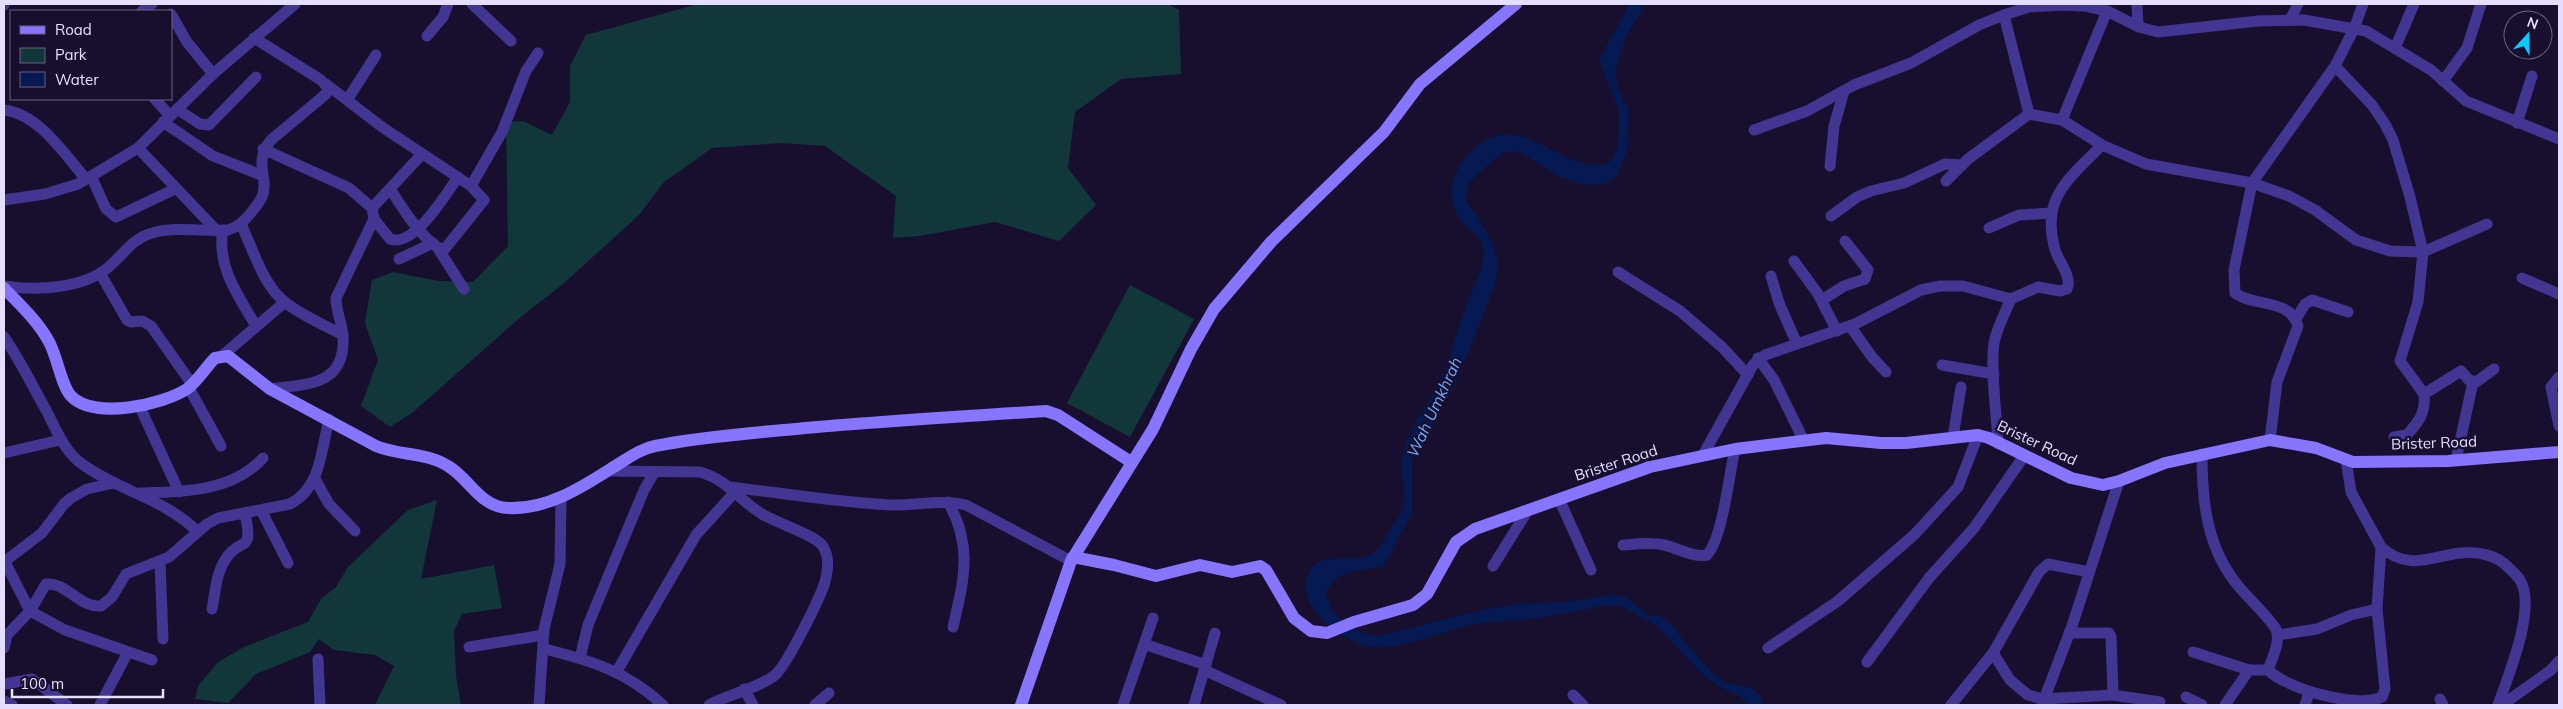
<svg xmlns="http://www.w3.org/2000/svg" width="2563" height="709" font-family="Mulish,sans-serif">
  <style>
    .green { fill: #11373a }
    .water { fill: #051952 }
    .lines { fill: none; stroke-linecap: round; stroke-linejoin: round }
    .street { stroke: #433693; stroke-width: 11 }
    .secondary { stroke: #8775ff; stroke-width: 12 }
    .labels { text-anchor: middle; stroke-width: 5; stroke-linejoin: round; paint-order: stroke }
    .street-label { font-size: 15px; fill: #e5deff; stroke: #180f2f }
    .water-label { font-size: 16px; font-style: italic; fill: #6caaff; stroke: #180f2f }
  </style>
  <rect width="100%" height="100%" fill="#180f2f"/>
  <!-- green -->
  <g class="green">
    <polygon points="698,4 1168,4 1179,10 1181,74 1121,79 1075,112 1068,168 1096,205 1059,241 995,222 920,236 893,238 896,196 825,146 781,143 712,148 663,183 639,215 563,284 522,316 412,413 390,427 361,406 378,360 365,323 372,280 393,272 438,281 473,282 508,246 506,122 523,121 552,135 570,102 570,66 586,35"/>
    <polygon points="1130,285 1194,319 1130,437 1067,403"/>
    <polygon points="437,500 421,579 494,565 502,608 462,614 454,631 456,676 461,705 375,705 394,666 375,655 334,650 319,639 310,652 256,674 228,703 195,699 198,686 218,662 244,647 308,622 321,599 336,587 348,567 408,510"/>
  </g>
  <!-- water -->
  <path class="water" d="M1629,4h16l-20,35 -10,33 3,17 11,22 -2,40 -10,25 -15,9 -21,-1 -21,-7 -42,-26 -16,2 -33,29 -3,19 12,16 15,27 5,20 -3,21 -38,96 -45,79v53l-29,54c-26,4 -44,1 -57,26 4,24 29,41 53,43l94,-24 43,-8 50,-2 46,-7 12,1 25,19 11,1 11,8 30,37 22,21 28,6 9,8 4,9h-16l-7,-8 -18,-8 -21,-15 -46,-49 -36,-19 -12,-1c-26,5 -53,11 -80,14 -17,2 -35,2 -51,5 -31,5 -75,26 -105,23 -27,-3 -77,-39 -64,-72 11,-29 49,-7 68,-24 6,-5 10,-15 14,-21 4,-7 11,-15 13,-22 5,-16 -4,-35 -1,-51 7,-32 28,-54 41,-82 6,-12 9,-26 13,-39 6,-19 13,-39 21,-57 5,-13 10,-26 3,-39 -4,-7 -13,-12 -18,-18 -22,-27 -6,-61 19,-79 45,-32 88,37 129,19l8,-16 1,-35 -20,-51z"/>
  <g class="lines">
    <!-- street -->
    <g class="street">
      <polyline points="472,4 511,41"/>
      <polyline points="2137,4 2138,26"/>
      <polyline points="4,5 4,4"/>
      <polyline points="142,11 152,4"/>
      <polyline points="171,14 187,42 213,74"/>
      <polyline points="2004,15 2029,114"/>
      <polyline points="2290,20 2298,4"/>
      <polyline points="427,36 443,17 448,4"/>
      <polyline points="2395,48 2414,4"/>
      <polyline points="2335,66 2372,105 2385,124 2393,140 2410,197 2423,252 2418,302 2400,361 2424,394 2461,371 2469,380 2476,382 2494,369"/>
      <polyline points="2443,81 2467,48 2481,4"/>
      <path d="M326,84l56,43 89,59 13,14 -40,50c-20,-7 -42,-42 -53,-60"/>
      <polyline points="155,99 170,116"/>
      <polyline points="347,100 376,55"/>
      <polyline points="177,109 200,124 209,125 256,77"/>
      <path d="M4,110c35,4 60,44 82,69"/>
      <polyline points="2062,120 2107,11"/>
      <polyline points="163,122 213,156 261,175"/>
      <polyline points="2517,123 2532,76"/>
      <polyline points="1754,130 1807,111 1854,85 1911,63 1979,25 2004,15 2029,7 2065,5 2084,6 2107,11 2139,27 2158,32 2258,21 2304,20 2366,31 2431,70 2466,101 2559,139"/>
      <polyline points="138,148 217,231"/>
      <path d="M263,149l86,39 23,20 2,11 -38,79c0,13 6,25 7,38 3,50 -36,48 -73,53"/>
      <polyline points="1830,166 1834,126 1844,91"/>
      <polyline points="91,176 106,209 116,217 175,189"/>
      <polyline points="1946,181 1968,159 2029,114 2062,120 2102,145 2146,164 2252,183 2289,196 2315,210 2356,240 2390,251 2423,252 2487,224"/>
      <polyline points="471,186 502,132 526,71 538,53"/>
      <polyline points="4,200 45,194 78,184 138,148 213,74 295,4"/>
      <polyline points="372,208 422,154"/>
      <polyline points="1831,216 1857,197 1871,191 1904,183 1945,164 1962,165"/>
      <path d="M374,219l16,20c24,9 56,-45 68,-62"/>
      <path d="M241,224c12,25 22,62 45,79 17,13 38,22 57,32"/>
      <polyline points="1989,228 2019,215 2052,213"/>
      <path d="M223,230c-7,36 16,67 33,96"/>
      <polyline points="437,247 464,289"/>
      <polyline points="399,259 433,243"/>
      <polyline points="1794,261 1818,294 1837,331"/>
      <polyline points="1618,272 1680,311 1722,347 1748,375"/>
      <polyline points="100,273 127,320 131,322 142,321 151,326 192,384"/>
      <polyline points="1771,276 1779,303 1797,344"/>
      <polyline points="2522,278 2559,294"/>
      <path d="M4,286c33,5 84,3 109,-23 13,-12 21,-25 39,-30 24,-7 51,-1 76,-3 10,-3 15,-8 22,-16 4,-5 9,-11 12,-17 8,-19 -10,-33 9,-57l55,-46 2,-6 -7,-8 -67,-42"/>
      <polyline points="1822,300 1844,286 1865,279 1868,270 1845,241"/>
      <polyline points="2296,319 2305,304 2312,300 2348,312"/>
      <polyline points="1850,326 1872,357 1886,372"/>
      <path d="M4,337c16,23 28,48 42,73 10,19 18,41 36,54 37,27 81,34 115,67"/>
      <polyline points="222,356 285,302"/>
      <polyline points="1758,358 1774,380 1803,439"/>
      <polyline points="1942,365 1994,374"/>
      <polyline points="2559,377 2551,387 2559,426"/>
      <polyline points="189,388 221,446"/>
      <polyline points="139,405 179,492"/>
      <polyline points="1953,437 1961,387"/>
      <path d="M2394,437l13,-2c12,-14 19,-22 17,-41"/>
      <path d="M2270,440l7,-58 21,-56c-8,-28 -45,-19 -63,-33l-1,-23 18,-87 83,-117 19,-37 9,-25"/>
      <path d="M1998,444c-1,-29 -8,-73 -4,-101 3,-16 11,-30 17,-44l27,-12 22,4 7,-2c6,-13 -11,-30 -13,-43 -3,-12 -4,-26 -1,-38 6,-25 32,-45 49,-63"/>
      <polyline points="4,453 60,440"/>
      <path d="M2202,454c0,49 5,96 38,134 12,14 26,26 36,41 5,13 -4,29 -8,41 19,19 90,39 114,27l3,-8 -8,-80 4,-62"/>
      <polyline points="1703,455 1753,365 1765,355 1855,324 1921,290 1940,286 1963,286 2011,299"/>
      <path d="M2346,460l5,32 30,55c27,24 48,10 79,6 18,-2 37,2 49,15 4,4 8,7 11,12 17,28 -12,96 -22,125"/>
      <polyline points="2456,460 2473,382"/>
      <path d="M607,471l93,1c30,9 37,27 62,42 14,9 51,20 60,31 8,11 6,24 3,37 -5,16 -38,83 -50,93 -16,13 -46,19 -66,30"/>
      <polyline points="315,479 329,504 355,531"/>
      <path d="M729,487c54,6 107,15 161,18 25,1 51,-6 76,0l105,56"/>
      <path d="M141,493c42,-1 91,-1 122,-35"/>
      <polyline points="1559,499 1591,570"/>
      <path d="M948,502c25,43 16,78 5,125"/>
      <polyline points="261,510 288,563"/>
      <path d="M1623,545c14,-1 27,-3 41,0 14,3 29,13 43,10 16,-18 22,-81 28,-106"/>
      <polyline points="4,562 42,533 64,504 71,498 87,489 114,483"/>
      <polyline points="5,562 30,611 65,630 152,660"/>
      <polyline points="160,562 163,639"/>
      <polyline points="1493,566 1528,510"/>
      <path d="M212,609c3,-15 4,-35 13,-49 16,-26 29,-3 20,-47"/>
      <polyline points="2069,633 2109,633 2111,637 2113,695"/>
      <polyline points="2278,635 2317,629 2351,615 2377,609"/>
      <polyline points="1144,644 1206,665"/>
      <polyline points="469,647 544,635"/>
      <path d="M4,648l3,-13 23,-24 16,-27c21,-2 33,24 55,22l11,-9 14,-23 43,-17 38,-33 11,-6 72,-14c31,-16 31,-53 39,-85"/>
      <polyline points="1768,648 1838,601 1915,534 1958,487 1978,435"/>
      <path d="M545,649c47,12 81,22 118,56"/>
      <polyline points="2193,652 2249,670"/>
      <polyline points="1993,653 2010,680 2028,695 2043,699 2113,695 2160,702"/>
      <polyline points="580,658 588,625 644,490 654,473"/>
      <polyline points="318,659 320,705"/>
      <polyline points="1867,662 1929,578 1974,528 2024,456"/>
      <polyline points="1204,670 1281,705"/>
      <polyline points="617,671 696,535 735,492"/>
      <polyline points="5,684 32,679 67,705"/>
      <polyline points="744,689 753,705"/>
      <polyline points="1573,695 1583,705"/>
      <polyline points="2186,697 2202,705"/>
      <polyline points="2440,699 2443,705"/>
      <polyline points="4,701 12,705"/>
      <polyline points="100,705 128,652"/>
      <polyline points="539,705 544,629 560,564 561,498"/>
      <polyline points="815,705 829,693"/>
      <polyline points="1123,705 1153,618"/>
      <polyline points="1194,705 1215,633"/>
      <polyline points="1951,705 1993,653 2039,572 2048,564 2089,572"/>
      <polyline points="2042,705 2072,626 2119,481"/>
      <polyline points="2225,705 2249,670 2268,670"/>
      <polyline points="2305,705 2309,693"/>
      <polyline points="2502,705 2551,670 2559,661"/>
    </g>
    <!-- secondary -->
    <g class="secondary">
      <path d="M4,288c15,16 33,32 44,52 9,14 13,46 23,56 23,24 91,9 116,-7 11,-8 18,-21 28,-31l13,-2 42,33 106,57c24,10 50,6 72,20 22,13 32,41 60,42 38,2 73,-20 104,-40 14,-8 27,-19 43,-22 50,-10 101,-13 150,-18 81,-7 161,-12 241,-17l12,4 73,47"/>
      <polyline points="1073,557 1114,565 1156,576 1200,565 1232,572 1260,566 1266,570 1294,618 1311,631 1327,633 1354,622 1413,605 1427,594 1456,542 1475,529 1650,467 1735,449 1826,438 1881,443 1906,443 1978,435 1989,438 2071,478 2103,485 2119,481 2165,463 2270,440 2316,448 2353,462 2448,461 2559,452"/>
      <polyline points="1021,705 1071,561 1153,429 1191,349 1214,309 1271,242 1384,132 1420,84 1516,4"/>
    </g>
  </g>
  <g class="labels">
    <!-- street labels -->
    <g class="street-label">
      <text transform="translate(2037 443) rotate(25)" y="5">Brister Road</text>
      <text transform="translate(2434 443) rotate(-2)" y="5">Brister Road</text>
      <text transform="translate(1616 463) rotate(-18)" y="5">Brister Road</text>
    </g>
    <!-- water labels -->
    <g class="water-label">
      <text transform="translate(1434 407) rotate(-65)" y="6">Wah Umkhrah</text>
    </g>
  </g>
  <!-- border -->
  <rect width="2563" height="709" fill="none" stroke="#e5deff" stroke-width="10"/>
  <!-- legend -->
  <rect x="10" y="10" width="162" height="90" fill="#180f2f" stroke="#6a6282"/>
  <rect x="20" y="26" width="25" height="8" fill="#8775ff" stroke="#6a6282"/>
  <text x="55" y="35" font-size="15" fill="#e5deff">Road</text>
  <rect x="20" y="48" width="25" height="15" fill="#11373a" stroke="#6a6282"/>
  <text x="55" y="60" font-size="15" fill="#e5deff">Park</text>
  <rect x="20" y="72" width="25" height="15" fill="#051952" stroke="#6a6282"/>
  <text x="55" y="85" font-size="15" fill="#e5deff">Water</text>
  <!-- north arrow -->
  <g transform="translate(2528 35) rotate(21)"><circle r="24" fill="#180f2f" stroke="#6a6282"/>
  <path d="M0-4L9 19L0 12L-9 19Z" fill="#0acbff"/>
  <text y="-8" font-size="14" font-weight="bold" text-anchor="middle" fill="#e5deff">N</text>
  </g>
  <!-- scale -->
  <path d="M12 689v8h151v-8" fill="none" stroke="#e5deff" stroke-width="2.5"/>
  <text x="20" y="689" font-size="15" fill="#e5deff" stroke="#180f2f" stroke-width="4" paint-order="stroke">100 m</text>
</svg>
